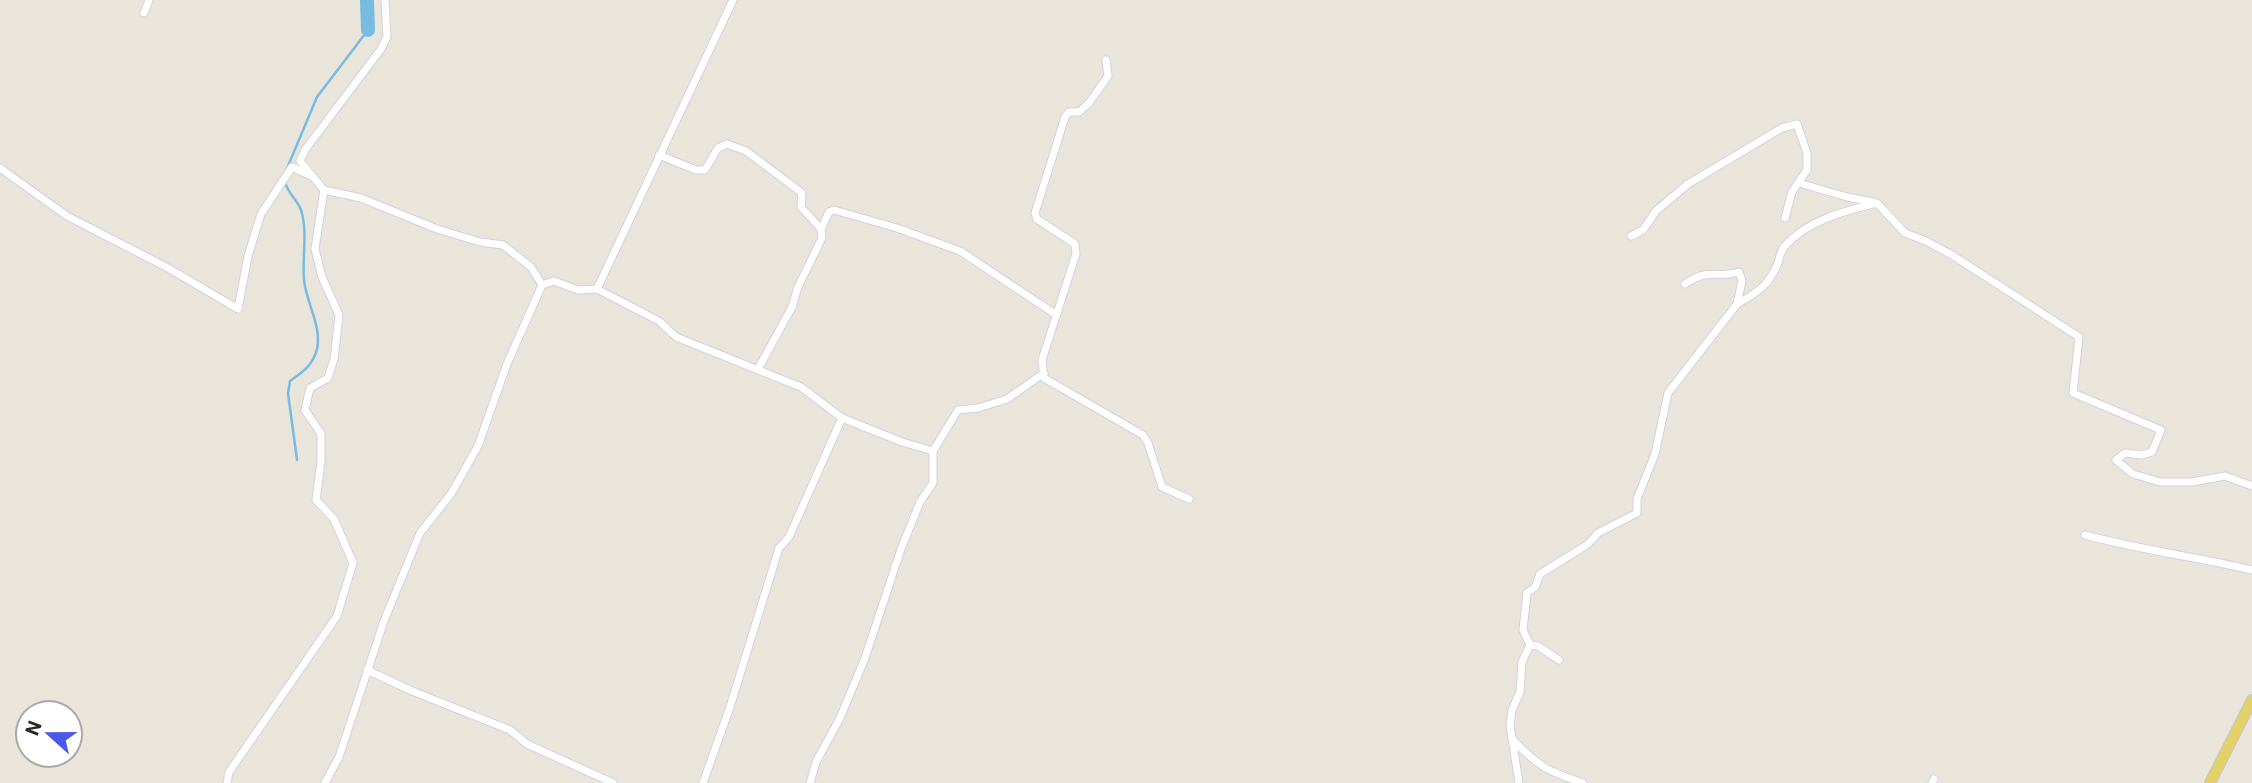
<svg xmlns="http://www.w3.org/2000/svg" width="2252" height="783" font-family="Roboto,sans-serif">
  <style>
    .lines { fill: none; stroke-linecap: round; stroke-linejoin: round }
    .stream { stroke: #78bbe2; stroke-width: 2.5 }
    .river { stroke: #78bbe2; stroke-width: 14 }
    .street-casing { stroke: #d1d2e0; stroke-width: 9 }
    .primary-casing { stroke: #c7c7c7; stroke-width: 12 }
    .street { stroke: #fff; stroke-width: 7 }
    .primary { stroke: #e2d168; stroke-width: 10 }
  </style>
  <rect width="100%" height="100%" fill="#e9e5db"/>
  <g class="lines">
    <!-- stream -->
    <g class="stream">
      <polyline points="285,173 317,97 368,30"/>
      <path d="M285,182c3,12 12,17 16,28 7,22 1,47 3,70 2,22 18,46 13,69 -4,16 -14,23 -27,32l-2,12 9,67"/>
    </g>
    <!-- river -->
    <polyline class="river" points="367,0 368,30"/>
    <defs>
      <g id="street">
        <polyline points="144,13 149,0"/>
        <polyline points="1106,60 1108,76 1089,103 1079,112 1069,112 1065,117 1035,213 1037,219 1075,244 1076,254 1042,360 1044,378 1143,435 1148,443 1162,487 1189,499"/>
        <polyline points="659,155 696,170 705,170 718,148 727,144 746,151 802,193 801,207 821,229 822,238 798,287 792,307 758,369"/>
        <polyline points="0,168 67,216 168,268 238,309 248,256 261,214 292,167 309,175"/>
        <polyline points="1799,183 1847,197 1873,202"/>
        <polyline points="324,190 361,198 437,229 480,242 503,245 531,267 542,285"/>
        <polyline points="821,229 829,212 834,210 897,228 960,251 1055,314"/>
        <polyline points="1631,236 1643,230 1656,211 1688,184 1782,128 1797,124 1807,153 1807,170 1792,192 1785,218"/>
        <path d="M1685,284c24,-17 31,-5 54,-12l3,9 -5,23c20,-11 33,-20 41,-41 2,-6 2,-11 6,-16 22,-26 60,-36 93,-44l28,30 21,8 26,14 127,82 -6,56 88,37 -9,22 -11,3 -16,-2 -9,7 17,14 27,8h32l33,-6 27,10"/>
        <polyline points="597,289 659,321 676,337 801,387 842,418 902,442 933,451"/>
        <path d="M2085,535c56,15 112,22 167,35"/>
        <polyline points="1530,645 1523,630 1527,593 1535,587 1540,574 1588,544 1598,533 1637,513 1637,499 1655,454 1668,393 1737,304"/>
        <polyline points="1530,645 1538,646 1559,660"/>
        <polyline points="367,670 412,691 510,730 527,744 613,783"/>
        <path d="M1512,739c27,28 35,32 71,44"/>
        <polyline points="227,783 229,772 337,616 353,563 334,519 316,500 321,462 321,434 305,410 310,388 328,378 334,359 339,315 322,277 315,249 324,190 300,161 305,150 381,49 387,37 385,0"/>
        <polyline points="325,783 339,757 384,621 420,533 451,494 478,446 507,364 542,285 554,281 578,290 597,289 733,0"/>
        <polyline points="703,783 730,707 779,548 789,537 842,418"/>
        <polyline points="810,783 816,762 840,718 865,658 901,549 920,502 933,483 933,451 958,410 978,408 1007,399 1044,373"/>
        <polyline points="1519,783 1510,725 1512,710 1520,692 1522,662 1530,645"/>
        <polyline points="1932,783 1934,779"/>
      </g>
      <polyline id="primary" points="2210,783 2252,700"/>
    </defs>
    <!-- street casing -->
    <use href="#street" class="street-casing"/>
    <!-- primary casing -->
    <use href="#primary" class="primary-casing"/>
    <!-- street -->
    <use href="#street" class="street"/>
    <!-- primary -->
    <use href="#primary" class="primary"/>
  </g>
  <!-- north arrow -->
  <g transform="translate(49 734) rotate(291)"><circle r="33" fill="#ffffff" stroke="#a9a9a9" stroke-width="2"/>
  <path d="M0-5L12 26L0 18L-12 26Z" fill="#4a59e7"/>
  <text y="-10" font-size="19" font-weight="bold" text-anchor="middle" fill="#282828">N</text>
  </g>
</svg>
